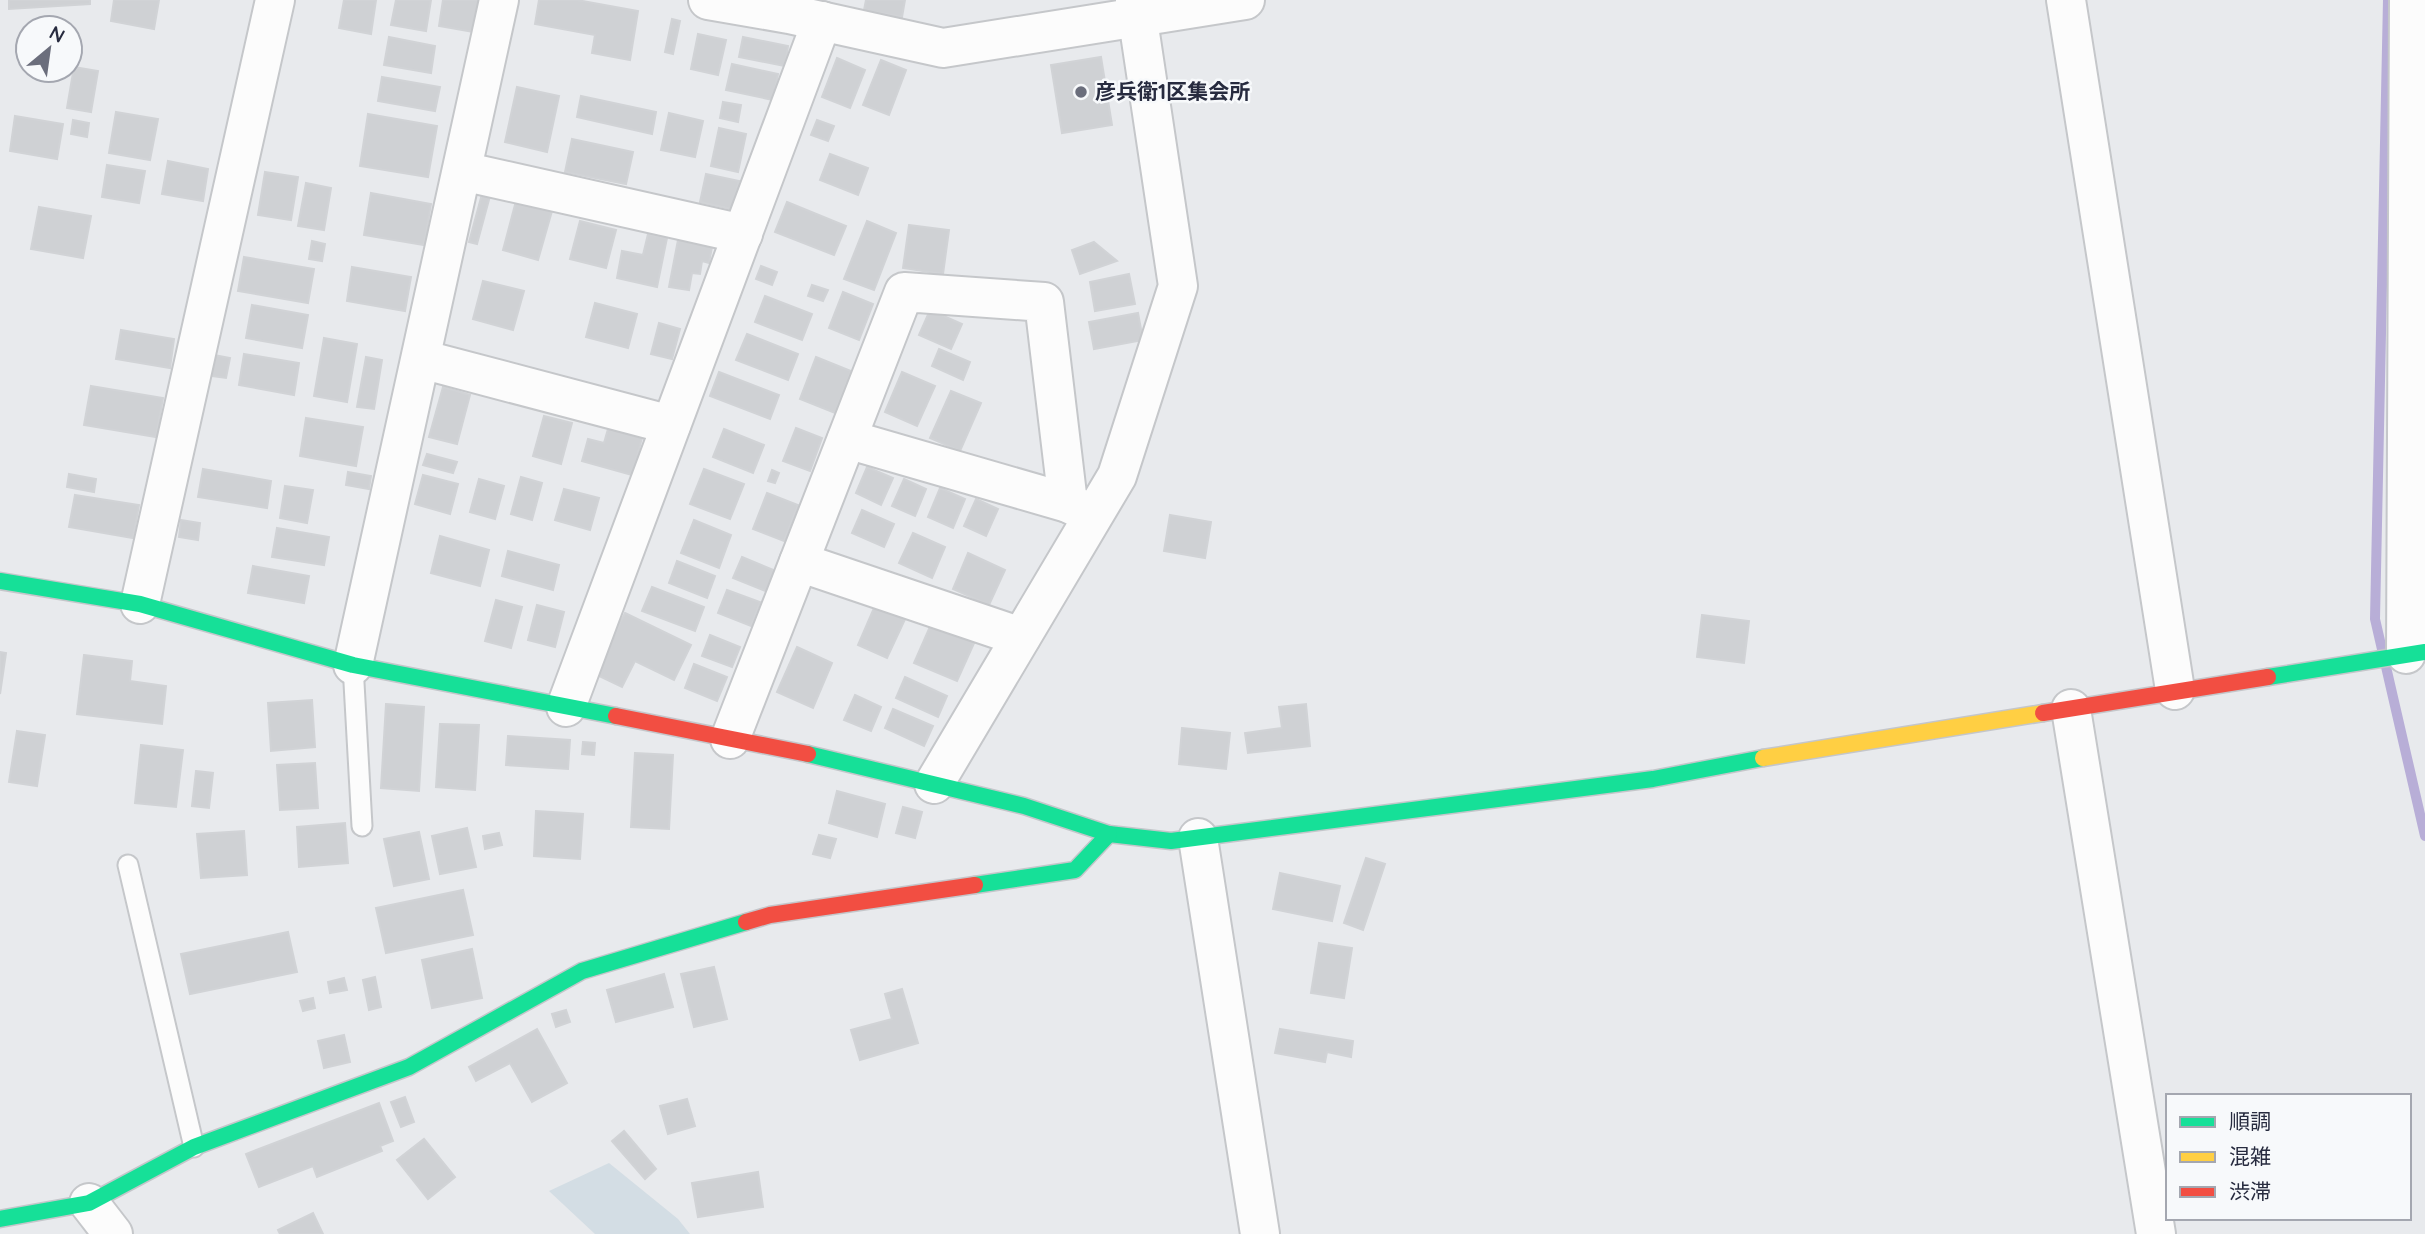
<svg xmlns="http://www.w3.org/2000/svg" width="2425" height="1234" font-family="Quicksand,'Noto Sans JP',sans-serif">
  <style>
    .green { fill: #d3dde4 }
    .lines { fill: none; stroke-linecap: round; stroke-linejoin: round }
    .stream { stroke: #b8aed7; stroke-width: 10 }
    .building { fill: #cfd1d4; stroke: #d1d3d6; stroke-width: 2 }
    .lane-casing { stroke: #c5c7ca; stroke-width: 23 }
    .street-casing { stroke: #c5c7ca; stroke-width: 42 }
    .fast-casing { stroke: #c4c6ca; stroke-width: 19 }
    .slow-casing { stroke: #c4c6ca; stroke-width: 19 }
    .jam-casing { stroke: #c4c6ca; stroke-width: 19 }
    .lane { stroke: #fcfcfc; stroke-width: 19 }
    .street { stroke: #fcfcfc; stroke-width: 38 }
    .fast { stroke: #16e098; stroke-width: 16 }
    .slow { stroke: #ffcf43; stroke-width: 16 }
    .jam { stroke: #f24e42; stroke-width: 16 }
    .poi-dot { fill: #6b6e7c; stroke: #f7f9fb; stroke-width: 2.5 }
    .labels { text-anchor: middle; stroke-width: 5; stroke-linejoin: round; paint-order: stroke }
    .poi-label { font-size: 21px; font-weight: bold; fill: #272b3f; stroke: #f7f9fb; text-anchor: start }
  </style>
  <rect width="100%" height="100%" fill="#e8eaed"/>
  <!-- green -->
  <polygon class="green" points="609,1163 678,1219 690,1234 595,1234 549,1191"/>
  <g class="lines">
    <!-- stream -->
    <polyline class="stream" points="2388,0 2375,619 2425,836"/>
  </g>
  <!-- building -->
  <g class="building">
    <polygon points="9,0 90,0 90,4 9,9"/>
    <polygon points="114,0 159,0 154,29 111,21"/>
    <polygon points="344,0 376,0 371,34 339,28"/>
    <polygon points="396,0 431,0 426,31 391,25"/>
    <polygon points="443,0 479,0 474,32 439,26"/>
    <polygon points="539,0 577,0 638,11 630,60 592,53 595,35 535,24"/>
    <polygon points="866,0 905,0 902,17 864,10"/>
    <polygon points="672,19 680,21 673,54 665,52"/>
    <polygon points="698,34 726,40 718,75 691,69"/>
    <polygon points="389,37 435,46 431,73 384,65"/>
    <polygon points="743,37 788,46 785,66 739,57"/>
    <polygon points="1101,57 1112,125 1062,133 1051,65"/>
    <polygon points="837,58 865,70 850,108 822,97"/>
    <polygon points="881,60 906,70 889,115 863,105"/>
    <polygon points="732,64 778,74 773,100 726,90"/>
    <polygon points="74,67 98,71 91,112 67,108"/>
    <polygon points="382,77 440,87 435,111 378,101"/>
    <polygon points="517,87 559,96 547,152 505,142"/>
    <polygon points="581,96 656,112 652,134 577,117"/>
    <polygon points="723,102 741,105 738,122 720,118"/>
    <polygon points="116,112 158,119 150,160 109,153"/>
    <polygon points="669,113 703,121 695,157 661,150"/>
    <polygon points="368,114 437,126 428,177 360,166"/>
    <polygon points="15,116 63,124 57,159 10,151"/>
    <polygon points="73,120 89,123 87,137 71,134"/>
    <polygon points="817,120 834,126 828,141 811,135"/>
    <polygon points="719,128 746,134 738,172 711,166"/>
    <polygon points="572,139 633,152 626,184 565,172"/>
    <polygon points="830,154 868,168 858,195 820,180"/>
    <polygon points="168,161 208,169 203,201 162,194"/>
    <polygon points="107,165 145,171 139,203 102,197"/>
    <polygon points="265,172 298,177 291,220 258,215"/>
    <polygon points="706,174 739,181 732,209 700,202"/>
    <polygon points="306,183 331,188 324,230 298,226"/>
    <polygon points="371,193 431,204 424,245 364,235"/>
    <polygon points="482,194 490,196 477,244 469,242"/>
    <polygon points="516,201 552,211 538,260 503,250"/>
    <polygon points="787,202 846,226 834,255 775,232"/>
    <polygon points="39,207 91,216 83,258 31,249"/>
    <polygon points="580,221 616,230 606,268 570,259"/>
    <polygon points="867,221 896,233 874,290 844,279"/>
    <polygon points="909,225 949,230 943,274 903,268"/>
    <polygon points="648,234 667,238 657,287 617,278 622,251 643,255"/>
    <polygon points="678,240 712,247 709,263 702,261 700,274 692,273 689,290 669,287"/>
    <polygon points="312,241 325,244 322,261 309,259"/>
    <polygon points="1094,242 1117,261 1080,274 1072,250"/>
    <polygon points="244,257 314,269 308,303 238,291"/>
    <polygon points="761,266 777,272 772,285 756,279"/>
    <polygon points="352,267 411,277 405,311 347,301"/>
    <polygon points="1129,274 1135,304 1095,311 1090,282"/>
    <polygon points="483,281 524,291 513,330 473,319"/>
    <polygon points="812,285 828,290 823,301 808,296"/>
    <polygon points="843,292 873,304 859,340 829,328"/>
    <polygon points="765,296 812,314 802,340 755,322"/>
    <polygon points="595,303 637,314 628,348 586,337"/>
    <polygon points="252,305 308,315 302,348 246,338"/>
    <polygon points="930,310 962,324 951,349 919,335"/>
    <polygon points="1138,313 1143,340 1094,349 1089,322"/>
    <polygon points="659,323 680,329 672,359 651,354"/>
    <polygon points="121,330 174,339 170,368 116,359"/>
    <polygon points="747,334 798,354 788,380 736,360"/>
    <polygon points="324,338 357,344 347,402 314,396"/>
    <polygon points="939,349 970,362 963,380 932,366"/>
    <polygon points="244,354 299,363 294,395 239,385"/>
    <polygon points="214,355 230,358 226,378 211,376"/>
    <polygon points="366,357 382,360 374,409 357,407"/>
    <polygon points="816,357 851,371 835,413 800,399"/>
    <polygon points="719,372 779,395 770,419 710,396"/>
    <polygon points="902,372 935,386 917,426 885,412"/>
    <polygon points="91,386 163,398 156,437 84,425"/>
    <polygon points="443,387 470,395 457,444 429,437"/>
    <polygon points="951,391 981,403 960,451 930,438"/>
    <polygon points="544,416 572,423 561,464 533,456"/>
    <polygon points="306,418 363,427 356,466 300,456"/>
    <polygon points="796,428 822,438 810,471 783,461"/>
    <polygon points="608,429 642,438 632,475 582,461 588,439 604,443"/>
    <polygon points="724,429 764,445 753,473 713,457"/>
    <polygon points="427,454 457,462 453,473 423,465"/>
    <polygon points="867,467 893,478 881,505 856,493"/>
    <polygon points="203,469 271,481 267,508 198,497"/>
    <polygon points="704,469 744,484 730,519 690,504"/>
    <polygon points="772,470 779,473 775,483 768,481"/>
    <polygon points="348,472 371,476 369,489 346,485"/>
    <polygon points="69,474 96,479 94,492 67,487"/>
    <polygon points="423,475 458,484 450,514 415,504"/>
    <polygon points="521,477 542,483 532,520 511,514"/>
    <polygon points="479,479 504,486 495,519 470,512"/>
    <polygon points="904,479 926,489 915,516 892,506"/>
    <polygon points="285,486 313,490 307,523 280,518"/>
    <polygon points="940,488 965,499 953,528 928,517"/>
    <polygon points="564,489 599,498 590,530 555,520"/>
    <polygon points="767,493 798,505 784,541 753,529"/>
    <polygon points="75,495 139,505 133,538 69,527"/>
    <polygon points="976,499 998,509 986,536 964,526"/>
    <polygon points="862,510 894,524 884,547 852,533"/>
    <polygon points="1170,515 1211,522 1205,558 1164,551"/>
    <polygon points="181,520 200,523 198,540 179,537"/>
    <polygon points="694,520 731,535 719,568 681,553"/>
    <polygon points="277,528 329,537 324,565 272,557"/>
    <polygon points="913,533 945,547 932,578 899,563"/>
    <polygon points="440,536 489,550 480,586 431,573"/>
    <polygon points="508,551 559,565 553,590 502,576"/>
    <polygon points="968,553 1005,570 989,605 953,589"/>
    <polygon points="742,557 776,571 768,592 733,578"/>
    <polygon points="677,561 715,576 707,598 669,583"/>
    <polygon points="253,566 309,576 304,603 248,593"/>
    <polygon points="652,587 704,607 695,631 642,611"/>
    <polygon points="727,590 760,602 751,626 718,613"/>
    <polygon points="496,600 522,607 511,648 485,641"/>
    <polygon points="877,601 907,615 887,658 858,645"/>
    <polygon points="537,605 564,612 555,647 528,640"/>
    <polygon points="625,613 691,645 674,680 635,661 622,687 595,674"/>
    <polygon points="1702,615 1749,621 1744,663 1697,657"/>
    <polygon points="932,622 975,641 957,681 914,663"/>
    <polygon points="710,635 740,647 732,667 702,656"/>
    <polygon points="797,647 832,663 813,708 777,692"/>
    <polygon points="0,652 6,653 0,694"/>
    <polygon points="84,655 132,661 130,681 166,686 162,724 77,714"/>
    <polygon points="694,664 727,677 717,701 685,688"/>
    <polygon points="905,677 947,696 938,717 896,698"/>
    <polygon points="855,695 881,707 871,731 844,720"/>
    <polygon points="312,700 315,747 271,751 268,703"/>
    <polygon points="386,704 424,707 419,791 381,788"/>
    <polygon points="1306,704 1310,746 1248,753 1245,733 1282,728 1279,707"/>
    <polygon points="893,709 933,726 924,746 885,728"/>
    <polygon points="440,724 479,725 475,790 436,787"/>
    <polygon points="1182,728 1230,733 1226,769 1179,764"/>
    <polygon points="17,731 45,735 37,786 9,782"/>
    <polygon points="508,736 570,740 568,769 506,765"/>
    <polygon points="583,742 595,743 594,755 582,754"/>
    <polygon points="141,745 183,750 176,807 135,803"/>
    <polygon points="635,753 673,755 669,829 631,827"/>
    <polygon points="315,763 318,808 280,810 277,765"/>
    <polygon points="196,771 213,773 209,808 192,806"/>
    <polygon points="837,791 885,804 877,837 829,823"/>
    <polygon points="903,807 922,812 915,838 896,833"/>
    <polygon points="536,811 583,814 580,859 534,856"/>
    <polygon points="345,823 348,863 299,867 297,827"/>
    <polygon points="467,828 476,867 440,874 432,836"/>
    <polygon points="244,831 247,875 201,878 197,834"/>
    <polygon points="419,832 429,879 394,886 384,839"/>
    <polygon points="499,833 502,845 485,849 483,836"/>
    <polygon points="819,835 836,839 830,858 813,854"/>
    <polygon points="1366,858 1385,864 1363,930 1344,923"/>
    <polygon points="1280,873 1340,886 1332,921 1273,909"/>
    <polygon points="463,890 473,935 386,953 376,908"/>
    <polygon points="288,932 297,972 190,994 181,954"/>
    <polygon points="1319,943 1352,948 1344,998 1311,993"/>
    <polygon points="472,949 482,998 432,1008 422,960"/>
    <polygon points="714,967 727,1019 694,1027 681,974"/>
    <polygon points="664,974 673,1007 616,1022 607,990"/>
    <polygon points="375,977 381,1007 369,1010 363,980"/>
    <polygon points="344,978 347,990 330,993 328,982"/>
    <polygon points="902,989 918,1043 860,1060 851,1030 892,1019 885,994"/>
    <polygon points="313,998 315,1008 303,1011 300,1001"/>
    <polygon points="566,1010 570,1022 556,1027 552,1014"/>
    <polygon points="537,1029 567,1083 532,1102 510,1063 476,1081 469,1067"/>
    <polygon points="1280,1029 1353,1041 1351,1057 1327,1052 1325,1062 1275,1053"/>
    <polygon points="344,1035 350,1062 324,1068 318,1041"/>
    <polygon points="405,1097 414,1122 401,1127 391,1102"/>
    <polygon points="687,1099 695,1126 668,1134 660,1106"/>
    <polygon points="379,1103 393,1141 380,1146 382,1151 317,1177 313,1166 259,1187 246,1154"/>
    <polygon points="624,1131 656,1169 645,1179 612,1141"/>
    <polygon points="424,1139 455,1177 428,1199 397,1160"/>
    <polygon points="758,1172 763,1207 698,1217 692,1183"/>
    <polygon points="313,1213 323,1234 280,1234 278,1230"/>
  </g>
  <g class="lines">
    <defs>
      <g id="lane">
        <polyline points="353,665 362,826"/>
        <polyline points="128,865 194,1147"/>
      </g>
      <g id="street">
        <polyline points="708,0 789,14 943,48 1245,0"/>
        <polyline points="2066,0 2175,690"/>
        <polyline points="462,171 743,234"/>
        <polyline points="421,359 671,425"/>
        <polyline points="847,439 1068,503 1089,513"/>
        <polyline points="799,562 1021,637"/>
        <polyline points="140,604 275,0"/>
        <polyline points="2406,654 2409,0"/>
        <polyline points="353,665 499,0"/>
        <polyline points="566,707 822,21"/>
        <polyline points="2071,709 2156,1234"/>
        <polyline points="730,739 904,292 1044,302 1068,503"/>
        <polyline points="934,784 1117,476 1178,286 1135,0"/>
        <polyline points="1198,838 1260,1234"/>
        <polyline points="89,1203 113,1234"/>
      </g>
      <g id="fast">
        <polyline points="0,581 140,604 353,665 616,716"/>
        <polyline points="2268,677 2425,652"/>
        <polyline points="808,754 1024,806 1109,834 1171,841 1653,779 1763,758"/>
        <polyline points="975,885 1075,870 1109,834"/>
        <polyline points="0,1219 89,1203 194,1147 409,1067 582,971 746,922"/>
      </g>
      <polyline id="slow" points="1763,758 2043,713"/>
      <g id="jam">
        <polyline points="2043,713 2268,677"/>
        <polyline points="616,716 808,754"/>
        <polyline points="746,922 770,915 975,885"/>
      </g>
    </defs>
    <!-- lane casing -->
    <use href="#lane" class="lane-casing"/>
    <!-- street casing -->
    <use href="#street" class="street-casing"/>
    <!-- fast casing -->
    <use href="#fast" class="fast-casing"/>
    <!-- slow casing -->
    <use href="#slow" class="slow-casing"/>
    <!-- jam casing -->
    <use href="#jam" class="jam-casing"/>
    <!-- lane -->
    <use href="#lane" class="lane"/>
    <!-- street -->
    <use href="#street" class="street"/>
    <!-- fast -->
    <use href="#fast" class="fast"/>
    <!-- slow -->
    <use href="#slow" class="slow"/>
    <!-- jam -->
    <use href="#jam" class="jam"/>
  </g>
  <!-- markers -->
  <circle class="poi-dot" cx="1081" cy="92" r="7"/>
  <g class="labels">
    <!-- poi labels -->
    <g class="poi-label">
      <text x="1095" y="99">彦兵衛1区集会所</text>
    </g>
  </g>
  <!-- legend -->
  <rect x="2166" y="1094" width="245" height="126" fill="#f7f9fb" stroke="#a4a7b0" stroke-width="2"/>
  <rect x="2180" y="1117" width="35" height="10" fill="#16e098" stroke="#a4a7b0" stroke-width="2"/>
  <text x="2229" y="1129" font-size="21" fill="#272b3f">順調</text>
  <rect x="2180" y="1152" width="35" height="10" fill="#ffcf43" stroke="#a4a7b0" stroke-width="2"/>
  <text x="2229" y="1164" font-size="21" fill="#272b3f">混雑</text>
  <rect x="2180" y="1187" width="35" height="10" fill="#f24e42" stroke="#a4a7b0" stroke-width="2"/>
  <text x="2229" y="1199" font-size="21" fill="#272b3f">渋滞</text>
  <!-- north arrow -->
  <g transform="translate(49 49) rotate(29)"><circle r="33" fill="#f7f9fb" stroke="#a4a7b0" stroke-width="2"/>
  <path d="M0-5L12 26L0 18L-12 26Z" fill="#6b6e7c"/>
  <text y="-10" font-size="19" font-weight="bold" text-anchor="middle" fill="#272b3f">N</text>
  </g>
</svg>
